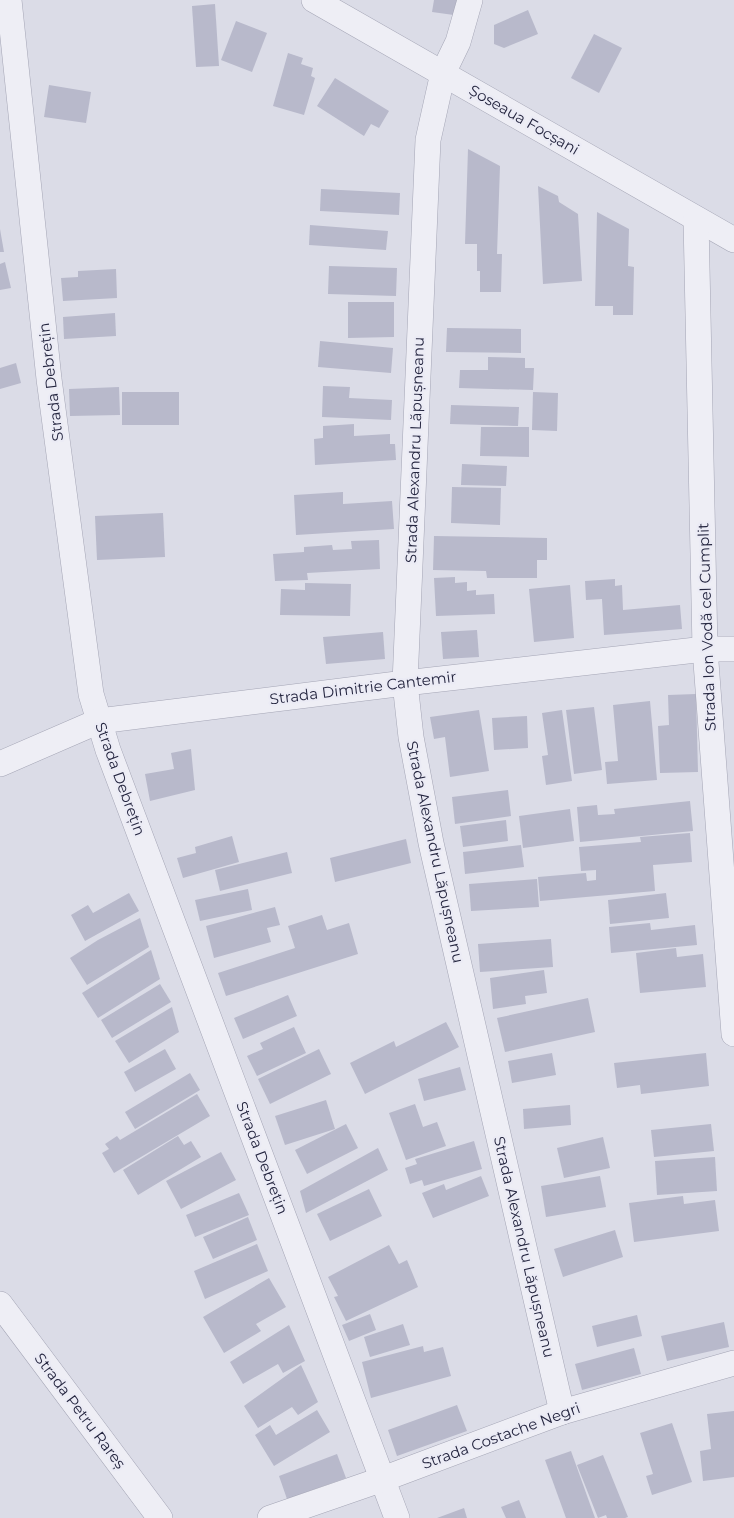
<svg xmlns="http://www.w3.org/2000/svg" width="734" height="1518" font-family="Montserrat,sans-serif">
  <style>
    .building { fill: #b8b9cb }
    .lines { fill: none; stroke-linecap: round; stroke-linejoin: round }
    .minor-casing { stroke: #a4a5b5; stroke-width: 26 }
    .minor { stroke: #eeeef5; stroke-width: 25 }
    .labels { text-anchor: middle; stroke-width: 4.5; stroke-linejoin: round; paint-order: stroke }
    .street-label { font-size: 15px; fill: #24253f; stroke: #ebebf5 }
  </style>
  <rect width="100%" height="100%" fill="#dbdce7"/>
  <!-- building -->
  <g class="building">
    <polygon points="434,0 464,0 461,16 432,12"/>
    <polygon points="215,4 219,66 196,67 192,6"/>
    <polygon points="528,10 538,34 504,48 494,44 494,25"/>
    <polygon points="236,21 267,33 252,72 221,60"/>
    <polygon points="594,34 622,48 599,93 571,78"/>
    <polygon points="288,53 303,58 301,64 313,68 311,76 315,78 304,115 273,106"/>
    <polygon points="335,78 389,111 379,128 371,124 364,136 317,106"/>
    <polygon points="49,85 91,92 86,123 44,117"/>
    <polygon points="468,149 500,166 497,254 502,254 501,292 480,292 480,271 477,271 477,244 465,244"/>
    <polygon points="538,186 558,196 559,202 578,214 582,281 543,284"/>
    <polygon points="321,189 400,193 399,215 320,211"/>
    <polygon points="597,212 629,229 628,266 634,267 633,315 613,315 613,306 595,306"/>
    <polygon points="310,225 388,231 386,250 309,245"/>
    <polygon points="0,229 4,252 0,252"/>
    <polygon points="5,262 11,288 0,290 0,264"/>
    <polygon points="329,266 397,268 396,296 328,294"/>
    <polygon points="116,269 117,298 63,301 61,278 78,277 78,271"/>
    <polygon points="348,302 394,302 394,337 348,338"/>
    <polygon points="115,313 116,336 64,339 63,317"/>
    <polygon points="447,328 521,329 521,353 446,352"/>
    <polygon points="320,341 393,348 391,373 318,367"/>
    <polygon points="488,357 525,358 525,368 534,368 533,390 459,388 460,370 488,370"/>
    <polygon points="16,363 21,383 0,389 0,368"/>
    <polygon points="323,386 350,387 349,398 392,400 391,420 322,417"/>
    <polygon points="119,387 120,415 70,416 69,389"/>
    <rect x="122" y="392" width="57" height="33"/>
    <polygon points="533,392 558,393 557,431 532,430"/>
    <polygon points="451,405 519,407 518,426 450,424"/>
    <polygon points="354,424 354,436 390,434 390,444 395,444 396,460 315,465 314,439 323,438 323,426"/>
    <polygon points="481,427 529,427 529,457 480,456"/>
    <polygon points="462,464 507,466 506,486 461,485"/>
    <polygon points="452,487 501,488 500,525 451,523"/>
    <polygon points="343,492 343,504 392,501 394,529 296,535 294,495"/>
    <polygon points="163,513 165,557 97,560 95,516"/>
    <polygon points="434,536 547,538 547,560 537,560 537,578 487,578 486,571 433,570"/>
    <polygon points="379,540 380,569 307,573 308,580 275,581 273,554 304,552 304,547 332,545 333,550 352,549 351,541"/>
    <polygon points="455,577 455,583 467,582 467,591 476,590 476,595 494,594 495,614 436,616 434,578"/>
    <polygon points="615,579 615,586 622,585 623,610 680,605 682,629 604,635 602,599 586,600 585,581"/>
    <polygon points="305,583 351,584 350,616 280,615 281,589 305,590"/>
    <polygon points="570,585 574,638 534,642 529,589"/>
    <polygon points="477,630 479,657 443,659 441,632"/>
    <polygon points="383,632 385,659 326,664 323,637"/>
    <polygon points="696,694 698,772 660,773 658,726 669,725 668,695"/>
    <polygon points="650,701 657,780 607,784 605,762 618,761 613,705"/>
    <polygon points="594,707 602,770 574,774 566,710"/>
    <polygon points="479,710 489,771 450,777 445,737 434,739 430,717"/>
    <polygon points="562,710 572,781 546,785 542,756 548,755 542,713"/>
    <polygon points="527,716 528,748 494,750 492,718"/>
    <polygon points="191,749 195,790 150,801 145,774 174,769 171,753"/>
    <polygon points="508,790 511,816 455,824 452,797"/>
    <polygon points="690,801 693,831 580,842 577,807 597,805 598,815 615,814 614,809"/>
    <polygon points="570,809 574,841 523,848 519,816"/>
    <polygon points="506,820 508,841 463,847 460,826"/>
    <polygon points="690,833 692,862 653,865 655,891 540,901 538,877 586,873 587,881 596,880 596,870 581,871 579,847 641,842 640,837"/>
    <polygon points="232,836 239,862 183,878 177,858 196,853 195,847"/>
    <polygon points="406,839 411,863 335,882 330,858"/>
    <polygon points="521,845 524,867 465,874 463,852"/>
    <polygon points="287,852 292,873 220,891 215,870"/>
    <polygon points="537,879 539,907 471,911 469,884"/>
    <polygon points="248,889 252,910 200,921 195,900"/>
    <polygon points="129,893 139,911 85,941 71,915 88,905 93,913"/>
    <polygon points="666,893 669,918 610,924 608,900"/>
    <polygon points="275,907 280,925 267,928 271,942 214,958 206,926"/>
    <polygon points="322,915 327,930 349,923 358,954 226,996 218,973 295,948 288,926"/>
    <polygon points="140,918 149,947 87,985 70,958 98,940"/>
    <polygon points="650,923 651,930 695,925 697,945 611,953 609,927"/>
    <polygon points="551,939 553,967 480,972 478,944"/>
    <polygon points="676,948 677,957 703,954 706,987 640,993 636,953"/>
    <polygon points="151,950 160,979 98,1018 82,993"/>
    <polygon points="544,970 547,993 525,996 526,1004 493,1009 490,978"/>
    <polygon points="160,984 171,1002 112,1038 101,1020"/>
    <polygon points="288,995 297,1016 243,1039 234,1018"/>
    <polygon points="588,998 595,1032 505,1052 497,1018"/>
    <polygon points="172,1007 179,1032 129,1063 115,1041"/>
    <polygon points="446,1022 459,1047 365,1094 350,1063 394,1041 396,1047"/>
    <polygon points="294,1027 306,1053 257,1076 247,1056 263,1049 260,1043"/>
    <polygon points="165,1049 176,1069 135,1092 124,1072"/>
    <polygon points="319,1049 331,1074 270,1104 258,1079"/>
    <polygon points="552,1053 556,1075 512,1083 508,1061"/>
    <polygon points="706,1053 709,1086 641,1094 640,1085 617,1088 614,1063"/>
    <polygon points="460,1067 466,1090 424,1101 418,1079"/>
    <polygon points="190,1073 200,1090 135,1129 125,1112"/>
    <polygon points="197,1094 210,1116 114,1173 102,1153 109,1149 105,1144 117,1136 120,1140"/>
    <polygon points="326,1100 335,1129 285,1145 275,1116"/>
    <polygon points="415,1104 423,1127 437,1122 446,1146 406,1160 389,1113"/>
    <polygon points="570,1105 571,1125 524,1129 523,1109"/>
    <polygon points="346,1124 358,1148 307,1174 295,1150"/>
    <polygon points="711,1124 714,1151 654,1157 651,1130"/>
    <polygon points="178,1136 184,1145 191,1141 201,1157 138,1195 123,1170"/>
    <polygon points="603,1137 610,1168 564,1178 557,1148"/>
    <polygon points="474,1141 482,1169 424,1186 422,1180 410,1184 405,1168 417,1164 415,1159"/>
    <polygon points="378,1148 388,1170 306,1213 300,1191"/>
    <polygon points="221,1152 236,1180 181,1209 166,1181"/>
    <polygon points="715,1157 717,1191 657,1195 655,1161"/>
    <polygon points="481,1176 489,1196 433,1218 422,1193 444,1184 446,1190"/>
    <polygon points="600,1176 606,1207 546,1217 541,1186"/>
    <polygon points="369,1189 382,1216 330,1241 317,1214"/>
    <polygon points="239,1193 249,1215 195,1237 186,1215"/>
    <polygon points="683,1196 684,1204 715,1200 719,1231 634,1242 629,1203"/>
    <polygon points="248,1217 257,1240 213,1259 203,1237"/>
    <polygon points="615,1230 623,1257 563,1277 554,1249"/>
    <polygon points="257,1244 268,1271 205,1299 194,1271"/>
    <polygon points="389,1245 399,1264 407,1260 418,1287 346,1321 334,1297 338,1296 328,1277"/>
    <polygon points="269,1278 286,1307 256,1324 261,1331 224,1353 203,1317"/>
    <polygon points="370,1314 376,1330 349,1341 342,1325"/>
    <polygon points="637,1315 642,1336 597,1347 592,1326"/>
    <polygon points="724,1322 729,1347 667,1361 661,1336"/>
    <polygon points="403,1324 410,1345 370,1357 364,1337"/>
    <polygon points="289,1325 305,1361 283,1373 278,1364 243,1384 230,1362"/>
    <polygon points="423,1346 424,1352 443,1347 451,1376 371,1398 362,1362"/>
    <polygon points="634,1348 641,1374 582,1390 575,1364"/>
    <polygon points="301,1365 318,1402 298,1415 292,1407 258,1428 244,1406"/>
    <polygon points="457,1405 467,1431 397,1456 388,1430"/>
    <polygon points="317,1410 330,1432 274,1466 255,1435 270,1425 276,1435"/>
    <polygon points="734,1411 734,1477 703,1481 700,1451 711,1449 707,1414"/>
    <polygon points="672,1423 692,1482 652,1495 646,1476 653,1474 640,1433"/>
    <polygon points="571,1451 595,1518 566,1518 545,1460"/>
    <polygon points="337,1454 346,1478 287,1499 279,1476"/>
    <polygon points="603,1455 628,1517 625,1518 607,1518 606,1515 598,1518 577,1465"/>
    <polygon points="519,1500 526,1518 506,1518 501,1507"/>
    <polygon points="464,1508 467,1518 437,1518"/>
  </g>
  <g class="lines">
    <defs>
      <g id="minor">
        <polyline points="9,0 49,379 91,694 108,750 397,1518"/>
        <polyline points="314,0 734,240"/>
        <polyline points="470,0 458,42 443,73 428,140 405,683 411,737 431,843 562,1412"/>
        <polyline points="696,219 705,649 734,1034"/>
        <polyline points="0,764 99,721 405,683 705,649 734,649"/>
        <polyline points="0,1304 160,1518"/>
        <polyline points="270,1518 383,1479 562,1412 734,1363"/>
      </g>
    </defs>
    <!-- minor casing -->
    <use href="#minor" class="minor-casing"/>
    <!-- minor -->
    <use href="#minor" class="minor"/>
  </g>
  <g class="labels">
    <!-- street labels -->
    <g class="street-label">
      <text transform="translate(524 120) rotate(30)" y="5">Șoseaua Focșani</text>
      <text transform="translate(51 382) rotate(-97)" y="5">Strada Debrețin</text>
      <text transform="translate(415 450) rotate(-88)" y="5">Strada Alexandru Lăpușneanu</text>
      <text transform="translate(707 627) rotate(-92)" y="5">Strada Ion Vodă cel Cumplit</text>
      <text transform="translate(363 688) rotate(-7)" y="5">Strada Dimitrie Cantemir</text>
      <text transform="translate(120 779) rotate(70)" y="5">Strada Debrețin</text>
      <text transform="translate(435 852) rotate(78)" y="5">Strada Alexandru Lăpușneanu</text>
      <text transform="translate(262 1158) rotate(69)" y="5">Strada Debrețin</text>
      <text transform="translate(524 1247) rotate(77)" y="5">Strada Alexandru Lăpușneanu</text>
      <text transform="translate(80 1411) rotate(53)" y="5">Strada Petru Rareș</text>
      <text transform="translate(501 1436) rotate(-20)" y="5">Strada Costache Negri</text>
    </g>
  </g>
</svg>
